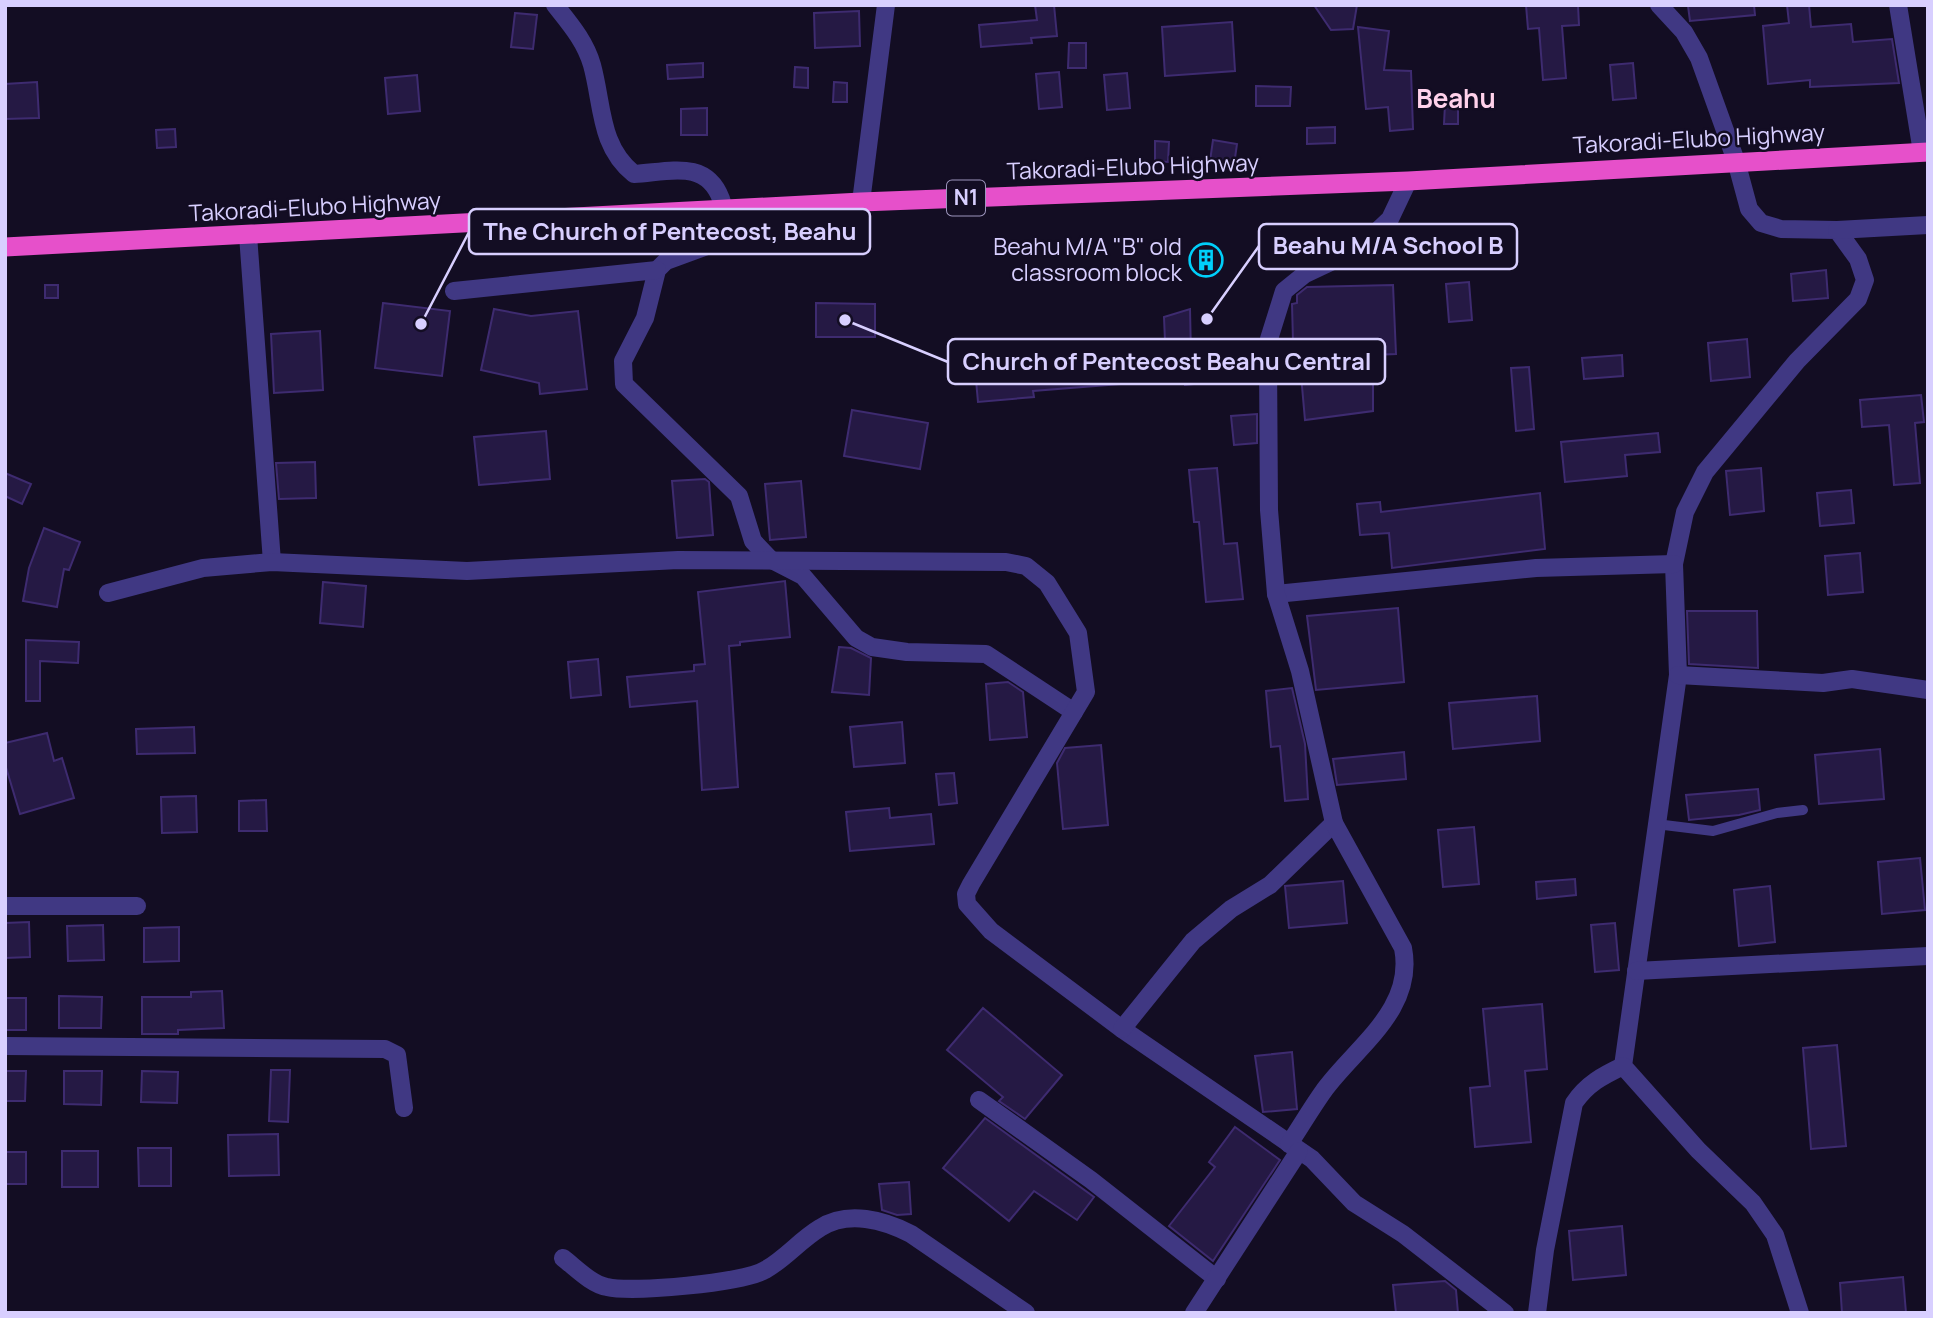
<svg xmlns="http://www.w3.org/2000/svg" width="1933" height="1318" font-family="Manrope,sans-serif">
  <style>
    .building { fill: #251944; stroke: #3e2b70; stroke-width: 2 }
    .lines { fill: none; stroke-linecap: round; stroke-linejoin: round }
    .service { stroke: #403883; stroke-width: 10 }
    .minor { stroke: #403883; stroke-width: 18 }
    .trunk { stroke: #e650ca; stroke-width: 19 }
    .labels { text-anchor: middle; stroke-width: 5; stroke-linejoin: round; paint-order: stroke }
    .shield { fill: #130d23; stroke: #9d95bd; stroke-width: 2 }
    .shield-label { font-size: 21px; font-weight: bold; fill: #d8cfff }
    .street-label { font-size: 23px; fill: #d8cfff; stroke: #130d23 }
    .poi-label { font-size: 23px; fill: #d8cfff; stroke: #130d23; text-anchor: end }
    .quarter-label { font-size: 26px; font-weight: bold; fill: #ffd1eb; stroke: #130d23 }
    .leader { fill: none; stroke: #d8cfff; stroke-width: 2.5 }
    .callout-dot { fill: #d8cfff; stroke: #130d23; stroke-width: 2.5 }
    .callout { fill: #130d23; stroke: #d8cfff; stroke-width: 2.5 }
    .callout-label { font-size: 24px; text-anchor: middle; font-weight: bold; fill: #d8cfff }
  </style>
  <rect width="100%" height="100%" fill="#130d23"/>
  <!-- building -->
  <g class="building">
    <polygon points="1035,5 1054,5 1057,36 1031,38 1032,43 981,47 979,25 1037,20"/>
    <polygon points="1314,5 1357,5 1353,29 1331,30"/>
    <polygon points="1526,5 1578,5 1579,25 1562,26 1566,78 1543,80 1539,28 1528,29"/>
    <polygon points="1754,5 1755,15 1690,21 1688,6"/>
    <polygon points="1787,5 1809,5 1811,27 1851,24 1853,42 1892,39 1899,83 1810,87 1810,80 1768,84 1763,26 1789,23"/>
    <polygon points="859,11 860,46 815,48 814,13"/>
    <polygon points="515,13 537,15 533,49 511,47"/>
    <polygon points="1232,22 1235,71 1165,76 1162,27"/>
    <polygon points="1358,27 1389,31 1384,70 1411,71 1413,129 1390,131 1388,107 1366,109"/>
    <polygon points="1069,43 1086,43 1086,68 1068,68"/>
    <polygon points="703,63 703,77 668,79 667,65"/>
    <polygon points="1633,63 1636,98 1613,100 1610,65"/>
    <polygon points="795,67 808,68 808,88 794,87"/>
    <polygon points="1059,72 1062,107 1039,109 1036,74"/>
    <polygon points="1127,73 1130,108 1107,110 1104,75"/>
    <polygon points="417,75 420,111 388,114 385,78"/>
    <polygon points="37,82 39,118 5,119 5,84"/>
    <polygon points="834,82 847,83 847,102 833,102"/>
    <polygon points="1256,86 1291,87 1290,106 1256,106"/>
    <polygon points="1445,104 1458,104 1458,124 1444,124"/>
    <polygon points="707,108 707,135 681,135 681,109"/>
    <polygon points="1335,127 1335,143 1307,144 1307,128"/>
    <polygon points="175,129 176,147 157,148 156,130"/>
    <polygon points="1213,140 1237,144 1234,165 1210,161"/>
    <polygon points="1155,141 1169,142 1168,162 1155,161"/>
    <polygon points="1826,270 1828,298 1793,301 1791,274"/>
    <polygon points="1469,282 1472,320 1449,322 1446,284"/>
    <rect x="45" y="285" width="13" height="13"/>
    <polygon points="1393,285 1396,354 1373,355 1373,411 1305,420 1298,341 1293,341 1292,304 1297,303 1297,295 1307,287"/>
    <polygon points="383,303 450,311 442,376 375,368"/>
    <polygon points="816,303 875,304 875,337 816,337"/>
    <polygon points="494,309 531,316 578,311 587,389 540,394 539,383 481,370"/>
    <polygon points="1190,309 1191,355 1251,352 1253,378 1185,385 1183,365 1166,365 1164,317"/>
    <polygon points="320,331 323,390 274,393 271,334"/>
    <polygon points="1747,339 1750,377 1711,381 1708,343"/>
    <polygon points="1029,342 1031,369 1118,361 1120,384 1033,391 1034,397 978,402 973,347"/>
    <polygon points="1622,355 1623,376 1584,379 1582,358"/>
    <polygon points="1529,367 1534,429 1516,431 1511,368"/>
    <polygon points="1921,395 1924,422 1915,423 1920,483 1894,485 1889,425 1862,427 1860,400"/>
    <polygon points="852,410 928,423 920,469 844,456"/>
    <polygon points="1257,414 1257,443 1234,445 1231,416"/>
    <polygon points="546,431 550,479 479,485 474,437"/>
    <polygon points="1658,433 1660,452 1625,455 1627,476 1565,482 1561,442"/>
    <polygon points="315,462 316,498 279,499 276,463"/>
    <polygon points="1217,468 1224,544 1237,543 1243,599 1206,602 1199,522 1194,522 1189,470"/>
    <polygon points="1761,468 1764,511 1730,515 1726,471"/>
    <polygon points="5,473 31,484 22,504 5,496"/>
    <polygon points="705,479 709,482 713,535 677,538 672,481"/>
    <polygon points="801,481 806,537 770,540 765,484"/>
    <polygon points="1851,490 1854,523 1820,526 1817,493"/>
    <polygon points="1540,493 1545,549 1392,568 1389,533 1360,535 1357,504 1380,502 1381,512"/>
    <polygon points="44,528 80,542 69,570 64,569 57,607 23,601 29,568"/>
    <polygon points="1860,553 1863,592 1828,595 1825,556"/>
    <polygon points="785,581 790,637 740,642 740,645 729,646 738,787 702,790 697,701 630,707 627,677 694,671 694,665 705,664 698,592"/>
    <polygon points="323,582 366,586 363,627 320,623"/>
    <polygon points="1398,608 1404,682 1316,690 1307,616"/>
    <polygon points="1687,611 1757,611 1758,668 1689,664"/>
    <polygon points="26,640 79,642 78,663 40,661 40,701 26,701"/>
    <polygon points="839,647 851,648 871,658 869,695 832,692"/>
    <polygon points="598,659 601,695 571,698 568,662"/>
    <polygon points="1008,682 1023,692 1027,737 990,740 986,684"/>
    <polygon points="1292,688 1305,744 1308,799 1285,801 1280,746 1271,747 1266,691"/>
    <polygon points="1537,696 1540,741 1453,749 1449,703"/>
    <polygon points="902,722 905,763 854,767 850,727"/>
    <polygon points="194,727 195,753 137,754 136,729"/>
    <polygon points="47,733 54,761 62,758 74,798 20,814 5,764 5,743"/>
    <polygon points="1101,745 1108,825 1063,829 1057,763 1065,748"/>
    <polygon points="1880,749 1884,799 1819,804 1815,755"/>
    <polygon points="1404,752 1406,779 1337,785 1333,759"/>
    <polygon points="954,773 957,803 939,805 936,774"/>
    <polygon points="1758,789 1760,810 1739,815 1689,820 1686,795"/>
    <polygon points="196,796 197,832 162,833 161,797"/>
    <polygon points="266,800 267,831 239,831 239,801"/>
    <polygon points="889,808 890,818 931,814 934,844 850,851 846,812"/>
    <polygon points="1474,827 1479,884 1443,887 1438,830"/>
    <polygon points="1920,858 1925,910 1882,914 1878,862"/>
    <polygon points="1575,879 1576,895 1537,899 1536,882"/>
    <polygon points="1343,881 1347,923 1289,928 1285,886"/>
    <polygon points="1770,886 1775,942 1739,946 1734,890"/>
    <polygon points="29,922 30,957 5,958 5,923"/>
    <polygon points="1615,923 1619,970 1595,972 1591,925"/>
    <polygon points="103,925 104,960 68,961 67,926"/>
    <polygon points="179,927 179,961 144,962 144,928"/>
    <polygon points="222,991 224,1028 178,1030 178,1034 142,1034 142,997 191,997 191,992"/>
    <polygon points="59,996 102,997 101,1028 59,1028"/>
    <rect x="5" y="998" width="21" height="32"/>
    <polygon points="1542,1004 1547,1069 1525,1071 1531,1142 1475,1147 1470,1088 1490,1086 1483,1009"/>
    <polygon points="983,1008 1062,1075 1025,1119 999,1101 1003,1097 947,1050"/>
    <polygon points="1837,1045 1846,1146 1811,1149 1803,1048"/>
    <polygon points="1292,1052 1297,1109 1263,1112 1255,1056"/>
    <polygon points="271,1070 290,1070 288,1122 269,1121"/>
    <polygon points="5,1071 26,1071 25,1101 5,1101"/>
    <polygon points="64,1071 102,1071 101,1105 64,1104"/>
    <polygon points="142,1071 178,1072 177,1103 141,1102"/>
    <polygon points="985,1118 1094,1197 1077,1220 1034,1191 1009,1221 943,1168"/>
    <polygon points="1235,1127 1280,1160 1213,1261 1169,1226 1215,1167 1209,1162"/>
    <polygon points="278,1134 279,1175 229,1176 228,1135"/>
    <polygon points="138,1148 171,1148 171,1186 139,1186"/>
    <rect x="62" y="1151" width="36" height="36"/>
    <rect x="5" y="1152" width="21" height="32"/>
    <polygon points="909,1182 911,1214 897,1215 882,1210 879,1184"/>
    <polygon points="1622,1226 1626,1275 1573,1280 1569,1231"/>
    <polygon points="1903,1277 1906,1313 1842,1313 1840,1283"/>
    <polygon points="1445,1281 1456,1290 1458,1313 1396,1313 1393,1285"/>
  </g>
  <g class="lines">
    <!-- service -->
    <polyline class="service" points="1656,824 1713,831 1777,813 1803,810"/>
    <!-- minor -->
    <g class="minor">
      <path d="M555,5c15,19 30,36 37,60 11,40 7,81 42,109 35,-2 72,-15 87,25 5,14 4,30 -3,43l-52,19 -9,9 -12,48 -22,43 1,23 115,112 14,45 17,18 33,17 53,62 16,9 35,5 79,2 88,58"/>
      <polyline points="1659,5 1684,32 1699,58 1736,161 1749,209 1761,223 1781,229 1837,230 1858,259 1865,280 1858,299 1797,361 1705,472 1685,512 1674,564 1678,675 1623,1066 1698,1150 1753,1203 1775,1235 1800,1313"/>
      <polyline points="1898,5 1922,152"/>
      <polyline points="861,202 886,5"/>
      <polyline points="1837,230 1928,225"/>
      <polyline points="248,235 272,562"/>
      <polyline points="454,291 657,270"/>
      <polyline points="108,593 203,568 272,562 467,571 678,560 1006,562 1026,566 1047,583 1078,633 1086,692 971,884 966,894 967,904 991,931 1122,1029 1312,1159 1354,1203 1403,1234 1505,1313"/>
      <polyline points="1276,594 1536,568 1674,564"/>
      <polyline points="1678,675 1823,683 1852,679 1928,690"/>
      <polyline points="5,906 137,906"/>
      <polyline points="1636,971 1928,956"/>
      <polyline points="1122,1029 1193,941 1231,909 1270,885 1334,823"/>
      <polyline points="5,1046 385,1049 397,1055 404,1108"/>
      <polyline points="979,1100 1091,1180 1217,1279"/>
      <path d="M1289,1144c12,-18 23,-37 36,-55 32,-43 90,-80 78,-141l-69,-125 -34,-152 -24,-77 -7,-84 -1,-153 1,-18 15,-48 21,-17 53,-25 32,-30 18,-38"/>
      <path d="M563,1258c13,10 28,26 44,29 25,6 136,-4 158,-17 20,-11 35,-30 55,-42 28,-18 64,-8 91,6l115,79"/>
      <polyline points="1194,1313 1299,1151"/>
      <path d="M1537,1313l8,-63 29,-147c13,-19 28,-27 49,-37"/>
    </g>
    <!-- trunk -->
    <polyline class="trunk" points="5,247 861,202 1408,181 1928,152"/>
  </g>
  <!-- icons -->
  <defs>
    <symbol id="building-ring" viewBox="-11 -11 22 22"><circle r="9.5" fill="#130d23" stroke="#00cffa" stroke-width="1.5"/><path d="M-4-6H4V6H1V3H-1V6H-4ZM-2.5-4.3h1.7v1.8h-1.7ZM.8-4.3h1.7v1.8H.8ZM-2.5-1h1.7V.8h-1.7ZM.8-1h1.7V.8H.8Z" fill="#00cffa"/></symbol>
  </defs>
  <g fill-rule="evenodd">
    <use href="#building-ring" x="1187" y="241" width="38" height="38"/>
  </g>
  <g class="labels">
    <!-- shield labels -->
    <rect class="shield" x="947" y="180.5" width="38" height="35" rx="5"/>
    <g class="shield-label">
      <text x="966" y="205">N1</text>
    </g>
    <!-- street labels -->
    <g class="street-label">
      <text transform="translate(1699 139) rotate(-3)" y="8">Takoradi-Elubo Highway</text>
      <text transform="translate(1133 167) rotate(-2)" y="8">Takoradi-Elubo Highway</text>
      <text transform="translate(315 207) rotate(-3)" y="8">Takoradi-Elubo Highway</text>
    </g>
    <!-- poi labels -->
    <g class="poi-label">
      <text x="1182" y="255">Beahu M/A "B" old<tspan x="1182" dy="26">classroom block</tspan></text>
    </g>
    <!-- quarter labels -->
    <g class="quarter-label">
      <text x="1456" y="108">Beahu</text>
    </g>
  </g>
  <!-- callouts -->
  <path class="leader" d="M421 324L469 232M1207 319L1259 246M845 320L948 362"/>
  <g class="callout-dot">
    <circle cx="421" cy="324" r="7"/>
    <circle cx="1207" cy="319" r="7"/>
    <circle cx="845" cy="320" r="7"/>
  </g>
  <g class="callout">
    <rect x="469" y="209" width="401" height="45" rx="7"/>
    <rect x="1259" y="224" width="258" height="45" rx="7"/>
    <rect x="948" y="339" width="437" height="45" rx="7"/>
  </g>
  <g class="callout-label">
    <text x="670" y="240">The Church of Pentecost, Beahu</text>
    <text x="1388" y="254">Beahu M/A School B</text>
    <text x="1167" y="370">Church of Pentecost Beahu Central</text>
  </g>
  <!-- border -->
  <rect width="1933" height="1318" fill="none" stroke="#d8cfff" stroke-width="14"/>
</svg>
